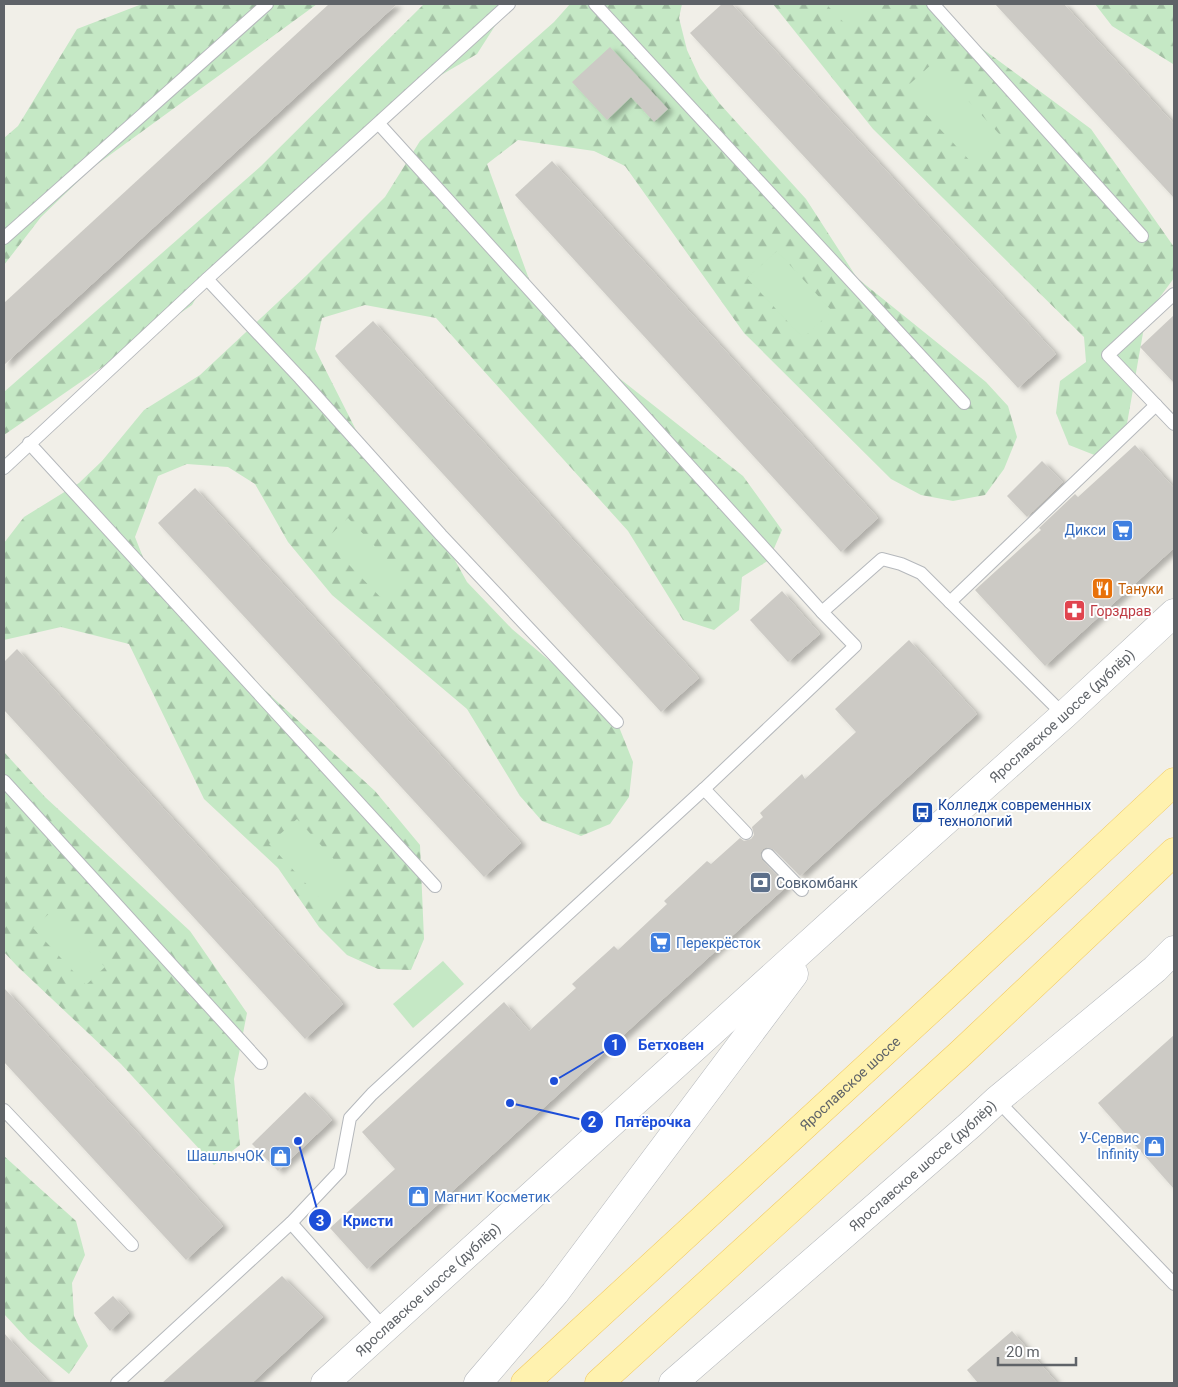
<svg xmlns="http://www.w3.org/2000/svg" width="1178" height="1387" font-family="Roboto,sans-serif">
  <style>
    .forest { fill: url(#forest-firs) }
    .green { fill: #c5e8c5 }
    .building { fill: #cccac5; filter: url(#shadow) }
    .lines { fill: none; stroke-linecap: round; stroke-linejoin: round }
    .service-casing { stroke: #b5b8bc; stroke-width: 14 }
    .tertiary-casing { stroke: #b5b8bc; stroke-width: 29 }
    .primary-casing { stroke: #f2c960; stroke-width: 29 }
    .service { stroke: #fff; stroke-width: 12 }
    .tertiary { stroke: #fff; stroke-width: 28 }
    .primary { stroke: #fff2af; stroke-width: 28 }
    .labels { text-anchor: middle; stroke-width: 4; stroke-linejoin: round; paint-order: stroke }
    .shop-label { font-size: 14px; fill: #366cbe; stroke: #fff; text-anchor: end }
    .food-label { font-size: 14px; fill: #c56008; stroke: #fff; text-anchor: start }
    .health-label { font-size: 14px; fill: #be3a42; stroke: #fff; text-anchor: start }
    .street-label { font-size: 14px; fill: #5f6368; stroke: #fff }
    .transit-label { font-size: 14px; fill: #164399; stroke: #fff; text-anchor: start }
    .service-label { font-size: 14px; fill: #4e5e75; stroke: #fff; text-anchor: start }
    .leader { fill: none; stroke: #1d4ed8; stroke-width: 2 }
    .callout-dot { fill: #1d4ed8; stroke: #fff; stroke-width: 2 }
    .mark-label { font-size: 15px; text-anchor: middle; font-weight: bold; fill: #fff }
    .callout-label { font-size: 15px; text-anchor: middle; font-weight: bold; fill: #1d4ed8; stroke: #fff; stroke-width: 4; stroke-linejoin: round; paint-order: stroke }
  </style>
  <defs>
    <pattern id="forest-firs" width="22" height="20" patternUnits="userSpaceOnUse" patternTransform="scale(1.25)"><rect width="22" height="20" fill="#c5e8c5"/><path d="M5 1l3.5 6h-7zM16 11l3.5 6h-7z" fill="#a3c0a4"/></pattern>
    <filter id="shadow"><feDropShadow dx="5.5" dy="3" stdDeviation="2.5" flood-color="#0004"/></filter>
  </defs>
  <rect width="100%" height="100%" fill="#f1efe8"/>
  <!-- forest -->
  <g class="forest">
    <polygon points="142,4 317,4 92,168 41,217 4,265 4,138 18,126 77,29"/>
    <polygon points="424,4 509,4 477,54 385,108 207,279 192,305 4,435 4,392 261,166"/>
    <polygon points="570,4 682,4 679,18 687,50 700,78 720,104 806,199 857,278 986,382 1008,406 1017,437 1004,469 985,495 953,501 921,495 891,479 744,333 625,166 594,151 518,140 487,164 537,301 557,329 743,476 782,530 769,560 742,577 739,610 714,630 683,620 628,531 436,318 365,305 322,318 315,349 359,436 441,535 467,582 512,629 596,700 617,722 633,762 629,797 610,824 581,836 542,821 520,796 467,709 332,595 288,542 255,484 228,467 187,464 158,476 135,537 146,565 211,641 375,791 420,845 424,939 411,970 378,969 347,955 319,927 278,868 204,799 129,644 61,627 4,640 4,543 24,517 79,483 102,461 144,410 200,375 307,275 385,197 420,141 554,22"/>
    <polygon points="773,4 939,4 980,47 1091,129 1174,247 1174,278 1146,316 1125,435 1102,458 1069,445 1056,413 1060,381 1086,362 1084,337 873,129"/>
    <polygon points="1095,4 1174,4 1174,66 1173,64 1112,26"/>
    <polygon points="4,752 45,797 190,931 247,1013 234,1079 240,1145 214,1165 121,1064 17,966 4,952"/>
    <polygon points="4,1156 76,1221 85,1255 72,1283 74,1316 88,1346 69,1374 28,1340 4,1314"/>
  </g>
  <!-- green -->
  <g class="green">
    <polygon points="826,4 879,4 851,30"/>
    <polygon points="933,63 1003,138 974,165 903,90"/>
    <polygon points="777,251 832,311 803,338 747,278"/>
    <polygon points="348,518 406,579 384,601 325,540"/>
    <polygon points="297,819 351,878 324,903 269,844"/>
    <polygon points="52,911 105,967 86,985 33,928"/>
    <polygon points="443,961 464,984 413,1028 393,1004"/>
  </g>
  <!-- building -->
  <g class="building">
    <polygon points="329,4 397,4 4,365 4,303"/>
    <polygon points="722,4 732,4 1056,354 1018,388 690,33"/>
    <polygon points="995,4 1064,4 1174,124 1174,198"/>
    <polygon points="610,47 668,109 654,122 631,97 607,120 572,82"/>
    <polygon points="552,161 878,518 841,552 515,195"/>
    <polygon points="1174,315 1174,383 1140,347"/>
    <polygon points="373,321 699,678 661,712 335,356"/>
    <polygon points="1135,445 1174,488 1174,548 1045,666 975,590 1041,530 1039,528 1075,494 1078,497"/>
    <polygon points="1042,461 1063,482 1027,517 1007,496"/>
    <polygon points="195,488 521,843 484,877 158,523"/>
    <polygon points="782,591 820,634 788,662 750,620"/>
    <polygon points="909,640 977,714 800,876 773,849 766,847 763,849 760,853 762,860 787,886 367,1269 330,1228 395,1169 362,1132 504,1002 529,1031 576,988 572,984 614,946 618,950 667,904 664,901 707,861 711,864 740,838 744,841 751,839 754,835 752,827 763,817 760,813 802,774 805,779 856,732 835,709"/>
    <polygon points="17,649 343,1004 305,1039 4,710 4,662"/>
    <polygon points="4,988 223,1226 186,1260 4,1062"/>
    <polygon points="1174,1035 1174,1189 1098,1103"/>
    <polygon points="305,1092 332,1120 278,1171 252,1144"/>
    <polygon points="282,1276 323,1317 252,1383 162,1383"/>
    <polygon points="113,1296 129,1313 110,1331 94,1313"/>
    <polygon points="1012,1331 1057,1383 978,1383 967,1370"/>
    <polygon points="4,1333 49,1383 4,1383"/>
  </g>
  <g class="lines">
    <defs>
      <g id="service">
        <polyline points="595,4 964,403"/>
        <polyline points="933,4 1142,236"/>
        <polyline points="379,124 822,612"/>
        <polyline points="4,238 267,4"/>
        <polyline points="207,279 300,378 441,535 617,722"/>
        <polyline points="1174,294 1108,355 1174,424"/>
        <polyline points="29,443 435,886"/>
        <polyline points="4,468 207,279 509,4"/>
        <polyline points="950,602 1064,715"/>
        <polyline points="4,781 261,1063"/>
        <polyline points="704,789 855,646 822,612 882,559 901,564 921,573 950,602 1156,405"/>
        <polyline points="768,855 802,890"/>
        <polyline points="997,1100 1174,1284"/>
        <polyline points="4,1110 132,1245"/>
        <polyline points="291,1223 340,1171 350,1118 372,1094 704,789 746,833"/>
        <polyline points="117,1383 291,1223 385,1329"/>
      </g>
      <g id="tertiary">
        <path id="s1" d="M325,1383l521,-473 218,-195 110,-102"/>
        <polyline points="478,1383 555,1293 794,974"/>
        <path id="s2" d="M673,1383l297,-258 27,-25 158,-131 19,-19"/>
      </g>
      <g id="primary">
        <path id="s3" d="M525,1383l422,-389 227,-212"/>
        <polyline points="599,1383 960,1054 1174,852"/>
      </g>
    </defs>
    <!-- service casing -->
    <use href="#service" class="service-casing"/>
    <!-- tertiary casing -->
    <use href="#tertiary" class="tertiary-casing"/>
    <!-- primary casing -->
    <use href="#primary" class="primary-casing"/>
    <!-- service -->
    <use href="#service" class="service"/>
    <!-- tertiary -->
    <use href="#tertiary" class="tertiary"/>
    <!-- primary -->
    <use href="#primary" class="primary"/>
  </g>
  <!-- icons -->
  <defs>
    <symbol id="supermarket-square" viewBox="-11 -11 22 22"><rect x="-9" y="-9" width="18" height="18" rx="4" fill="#3f7fe0" stroke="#fff"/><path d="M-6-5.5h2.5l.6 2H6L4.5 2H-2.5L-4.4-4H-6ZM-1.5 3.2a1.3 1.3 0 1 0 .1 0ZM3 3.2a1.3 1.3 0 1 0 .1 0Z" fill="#fff"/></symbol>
    <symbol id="restaurant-square" viewBox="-11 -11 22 22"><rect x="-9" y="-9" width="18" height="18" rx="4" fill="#e8710a" stroke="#fff"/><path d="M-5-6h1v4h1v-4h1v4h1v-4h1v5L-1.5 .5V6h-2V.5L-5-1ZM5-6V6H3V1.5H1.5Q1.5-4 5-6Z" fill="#fff"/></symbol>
    <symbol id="pharmacy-square" viewBox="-11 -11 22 22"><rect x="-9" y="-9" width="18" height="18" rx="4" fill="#e0444e" stroke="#fff"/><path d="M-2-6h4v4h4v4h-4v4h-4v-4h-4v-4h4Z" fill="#fff"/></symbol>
    <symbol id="bus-square" viewBox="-11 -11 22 22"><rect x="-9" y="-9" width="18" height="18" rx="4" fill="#1a4fb4" stroke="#fff"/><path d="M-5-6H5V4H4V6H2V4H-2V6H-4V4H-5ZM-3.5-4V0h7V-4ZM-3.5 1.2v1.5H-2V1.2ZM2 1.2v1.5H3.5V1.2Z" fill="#fff"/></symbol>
    <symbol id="bank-square" viewBox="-11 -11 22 22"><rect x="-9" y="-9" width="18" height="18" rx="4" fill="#5c6f8a" stroke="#fff"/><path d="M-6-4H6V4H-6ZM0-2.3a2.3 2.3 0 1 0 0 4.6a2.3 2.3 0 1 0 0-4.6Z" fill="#fff"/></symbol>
    <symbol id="shop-square" viewBox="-11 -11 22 22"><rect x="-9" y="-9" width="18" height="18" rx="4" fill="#3f7fe0" stroke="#fff"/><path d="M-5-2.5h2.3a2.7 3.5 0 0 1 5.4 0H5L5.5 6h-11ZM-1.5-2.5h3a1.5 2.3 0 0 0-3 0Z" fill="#fff"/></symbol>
  </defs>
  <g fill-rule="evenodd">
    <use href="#supermarket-square" x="1110" y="518" width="25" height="25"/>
    <use href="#restaurant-square" x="1090" y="576" width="25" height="25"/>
    <use href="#pharmacy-square" x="1062" y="598" width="25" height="25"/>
    <use href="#bus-square" x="910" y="800" width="25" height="25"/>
    <use href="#bank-square" x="748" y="870" width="25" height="25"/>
    <use href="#supermarket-square" x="648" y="930" width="25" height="25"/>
    <use href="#shop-square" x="1142" y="1134" width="25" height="25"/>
    <use href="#shop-square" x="268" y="1144" width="25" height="25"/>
    <use href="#shop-square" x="406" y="1184" width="25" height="25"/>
  </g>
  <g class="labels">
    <!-- shop labels -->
    <g class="shop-label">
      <text x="1106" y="535">Дикси</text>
      <text x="676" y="948" text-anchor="start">Перекрёсток</text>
      <text x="1139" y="1143">У-Сервис<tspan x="1139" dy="16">Infinity</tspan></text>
      <text x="264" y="1161">ШашлычОК</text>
      <text x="434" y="1202" text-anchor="start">Магнит Косметик</text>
    </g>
    <!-- food labels -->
    <g class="food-label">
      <text x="1118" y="594">Тануки</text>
    </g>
    <!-- health labels -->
    <g class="health-label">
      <text x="1090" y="616">Горздрав</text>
    </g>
    <!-- street labels -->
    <g class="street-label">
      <text dy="5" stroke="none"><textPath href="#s1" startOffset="994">Ярославское шоссе (дублёр)</textPath></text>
      <text dy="5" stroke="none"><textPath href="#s3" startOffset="442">Ярославское шоссе</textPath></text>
      <text dy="5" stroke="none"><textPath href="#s2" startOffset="331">Ярославское шоссе (дублёр)</textPath></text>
      <text dy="5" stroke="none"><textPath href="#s1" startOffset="139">Ярославское шоссе (дублёр)</textPath></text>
    </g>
    <!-- transit labels -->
    <g class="transit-label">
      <text x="938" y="810">Колледж современных<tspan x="938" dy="16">технологий</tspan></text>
    </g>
    <!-- service labels -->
    <g class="service-label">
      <text x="776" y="888">Совкомбанк</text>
    </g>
  </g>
  <!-- callouts -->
  <path class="leader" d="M554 1081L615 1045M510 1103L592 1122M298 1141L320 1220"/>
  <g class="callout-dot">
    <circle cx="554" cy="1081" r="5"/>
    <circle cx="510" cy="1103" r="5"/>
    <circle cx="298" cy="1141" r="5"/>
    <circle cx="615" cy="1045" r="12"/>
    <circle cx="592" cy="1122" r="12"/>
    <circle cx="320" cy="1220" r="12"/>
  </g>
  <g class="mark-label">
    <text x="615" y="1050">1</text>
    <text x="592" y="1127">2</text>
    <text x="320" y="1226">3</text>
  </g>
  <g class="callout-label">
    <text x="671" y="1050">Бетховен</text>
    <text x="653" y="1127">Пятёрочка</text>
    <text x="368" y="1226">Кристи</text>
  </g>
  <!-- border -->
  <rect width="1178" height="1387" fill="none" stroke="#5f6368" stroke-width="10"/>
  <!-- scale -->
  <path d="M998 1357v8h78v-8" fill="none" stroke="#5f6368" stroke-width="2.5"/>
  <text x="1006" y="1357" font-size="15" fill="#5f6368" stroke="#ffffff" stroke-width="4" paint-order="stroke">20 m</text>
</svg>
